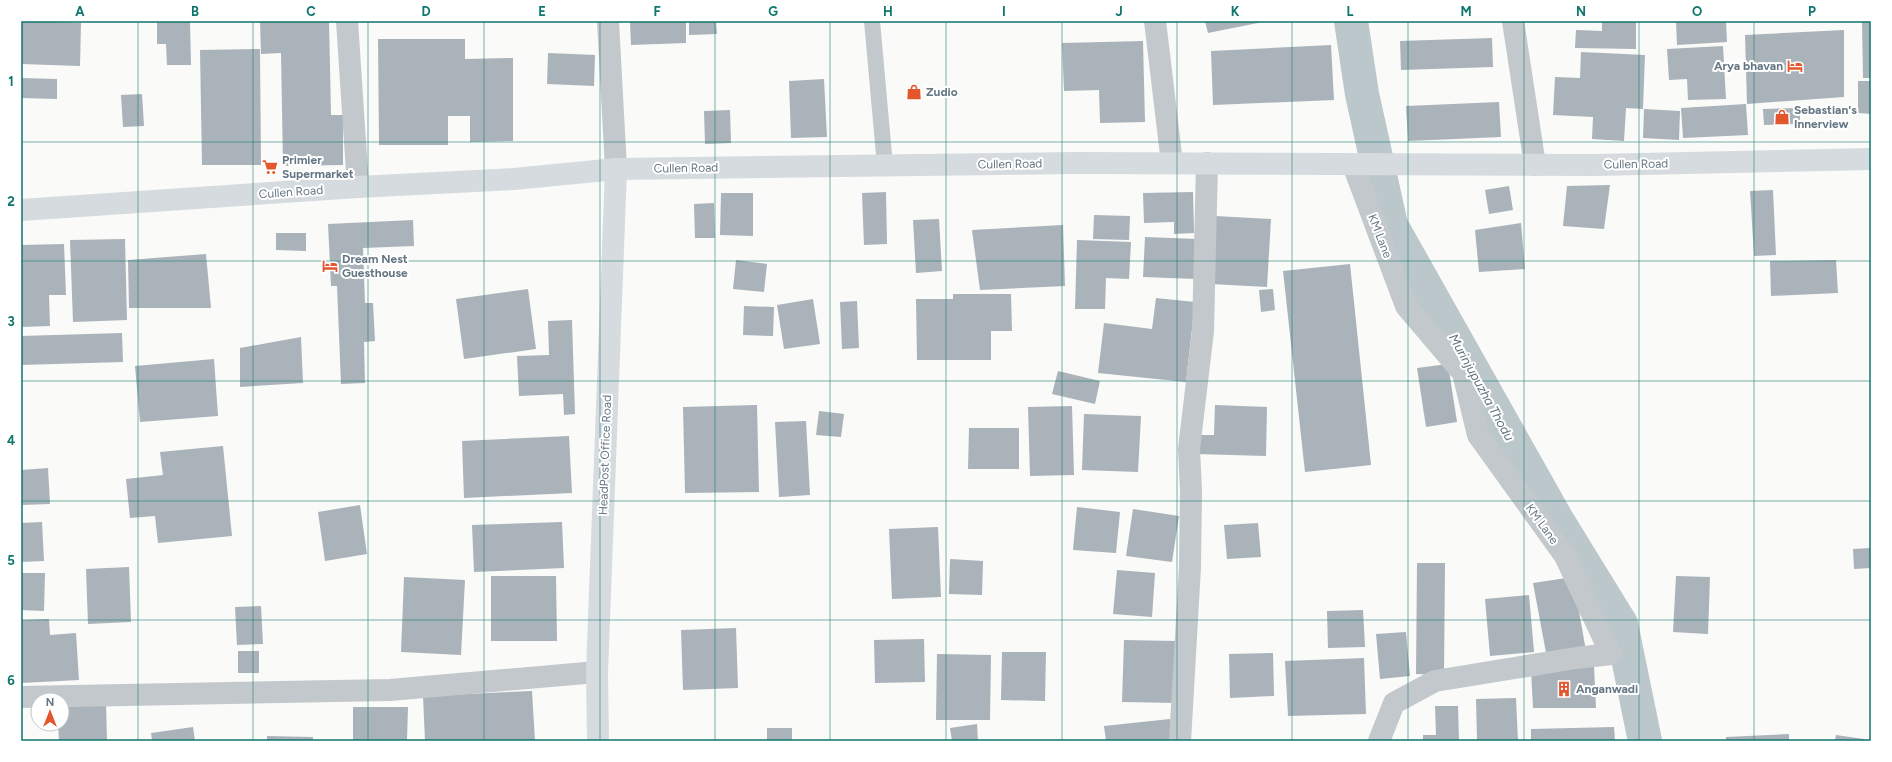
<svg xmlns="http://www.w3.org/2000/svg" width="1892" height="762" font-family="Figtree,sans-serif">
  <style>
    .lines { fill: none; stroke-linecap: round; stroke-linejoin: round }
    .canal { stroke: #bbc7cb; stroke-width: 34 }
    .building { fill: #aab3b9 }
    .lane { stroke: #c3c8cc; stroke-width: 16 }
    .street { stroke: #c3c8cc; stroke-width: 22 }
    .secondary { stroke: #d6dbdf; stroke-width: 22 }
    .primary { stroke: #d6dbdf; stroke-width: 22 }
    .grid { fill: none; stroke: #0f766e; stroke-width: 1; stroke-opacity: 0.55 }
    .labels { text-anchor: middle; stroke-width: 4; stroke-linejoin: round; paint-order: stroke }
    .poi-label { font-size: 12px; font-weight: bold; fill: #657683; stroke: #fff; text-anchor: start }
    .street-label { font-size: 12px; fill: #657683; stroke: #fff }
    .water-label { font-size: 13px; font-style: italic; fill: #60757c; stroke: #fff }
    .neatline { fill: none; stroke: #0f766e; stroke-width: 1.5 }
    .grid-label { font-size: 13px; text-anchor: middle; font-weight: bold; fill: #0f766e }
  </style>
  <rect width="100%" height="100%" fill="#fafaf8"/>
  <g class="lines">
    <!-- canal -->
    <polyline class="canal" points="1351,21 1362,94 1391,225 1557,520 1621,624 1645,741"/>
  </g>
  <!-- building -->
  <g class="building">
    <polygon points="21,21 81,23 80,66 21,64"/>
    <polygon points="157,21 190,21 191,65 167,65 166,44 157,44"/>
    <polygon points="260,21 329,21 331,115 343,115 343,165 283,166 281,53 261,54"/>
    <polygon points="630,21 686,21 686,43 631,45"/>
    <polygon points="689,21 716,21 717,34 689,35"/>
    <polygon points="1205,21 1263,21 1263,22 1208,33"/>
    <polygon points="1602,21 1636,21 1636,49 1575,48 1576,30 1602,31"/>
    <polygon points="1676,21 1726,21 1727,42 1677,45"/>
    <polygon points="1862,21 1871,21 1871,78 1863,78"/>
    <polygon points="1844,30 1844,97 1747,104 1745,35"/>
    <polygon points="1492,38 1493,67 1401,70 1400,41"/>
    <polygon points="378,39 465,39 465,59 513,58 513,141 470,142 470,116 448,116 448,145 379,145"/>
    <polygon points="1143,41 1145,122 1100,123 1099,90 1064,91 1062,43"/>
    <polygon points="1331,45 1334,100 1213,105 1211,51"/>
    <polygon points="1723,46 1726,99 1688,100 1687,79 1669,80 1667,49"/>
    <polygon points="260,49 261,165 202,165 200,50"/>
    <polygon points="1581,52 1645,55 1643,109 1626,108 1624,141 1592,139 1593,117 1553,115 1555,77 1580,78"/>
    <polygon points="548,53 595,55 594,86 547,84"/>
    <polygon points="21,78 57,79 57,99 21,98"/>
    <polygon points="824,79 827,137 791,138 789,81"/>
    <polygon points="1858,81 1871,81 1871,114 1858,113"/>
    <polygon points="142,94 144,126 123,127 121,95"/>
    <polygon points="1499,102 1501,137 1408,141 1406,106"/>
    <polygon points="1746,104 1748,135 1683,138 1681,108"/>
    <polygon points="1800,108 1800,124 1764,125 1763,109"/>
    <polygon points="1644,109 1680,111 1679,140 1643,138"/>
    <polygon points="730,110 731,143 705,144 704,111"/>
    <polygon points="1610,185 1604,229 1563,226 1567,186"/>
    <polygon points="1509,186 1513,210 1489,214 1485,190"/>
    <polygon points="1773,190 1776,255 1754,256 1750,191"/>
    <polygon points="886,192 887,244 864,245 862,193"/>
    <polygon points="1193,192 1194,233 1174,234 1174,222 1144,223 1143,193"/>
    <polygon points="721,193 753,193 753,236 720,235"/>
    <polygon points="714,203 715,238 695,238 694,204"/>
    <polygon points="1094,215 1130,216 1129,240 1093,239"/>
    <polygon points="1215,216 1271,219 1267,287 1211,284"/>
    <polygon points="939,219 942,271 916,273 913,220"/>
    <polygon points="413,220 414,246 363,248 365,303 373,303 375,341 364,342 365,383 341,384 337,286 331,286 328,224"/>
    <polygon points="1521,223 1525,269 1479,272 1475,230"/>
    <polygon points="1063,225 1065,286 980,290 972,230"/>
    <polygon points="276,233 306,233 306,251 276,250"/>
    <polygon points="1145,237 1198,239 1196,279 1143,277"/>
    <polygon points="125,239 127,320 73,322 70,240"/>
    <polygon points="1077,240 1131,242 1129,279 1106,278 1105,309 1075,309"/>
    <polygon points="64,244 66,295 49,295 50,326 21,327 21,245"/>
    <polygon points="206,254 211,308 129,308 128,260"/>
    <polygon points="736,260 767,264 764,292 733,289"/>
    <polygon points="1836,260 1838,293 1771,296 1770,261"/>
    <polygon points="1350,264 1371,465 1305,472 1283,271"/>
    <polygon points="528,289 536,349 464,359 456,299"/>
    <polygon points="1273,289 1275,310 1261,312 1259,290"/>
    <polygon points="953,294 1011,294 1012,331 991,331 991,360 917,360 916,299 953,299"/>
    <polygon points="1156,298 1195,302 1186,382 1098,373 1104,323 1152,329"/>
    <polygon points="813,299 820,344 784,349 777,305"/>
    <polygon points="857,301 859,348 842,349 840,302"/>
    <polygon points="744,306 774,307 773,336 743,335"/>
    <polygon points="572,320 575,414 564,415 563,394 519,396 517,356 549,355 548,321"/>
    <polygon points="122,333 123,362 21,365 21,336"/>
    <polygon points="301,337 303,383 240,387 240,348"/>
    <polygon points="214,359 218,416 140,422 135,366"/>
    <polygon points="1448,364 1457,422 1426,427 1417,368"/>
    <polygon points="1058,371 1100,381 1095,404 1052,394"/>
    <polygon points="757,405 759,492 685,493 683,407"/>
    <polygon points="1215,405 1267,407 1266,456 1196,454 1197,435 1214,435"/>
    <polygon points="1072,406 1074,475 1030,476 1028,407"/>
    <polygon points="819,411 844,414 841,437 816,435"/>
    <polygon points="1084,414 1141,416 1138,472 1082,470"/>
    <polygon points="806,421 810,495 779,497 775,422"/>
    <polygon points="969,428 1019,428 1019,469 968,469"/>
    <polygon points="569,436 572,493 464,498 462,441"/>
    <polygon points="223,446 232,536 158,543 155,516 130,518 126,479 163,475 160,452"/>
    <polygon points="48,468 50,504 21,505 21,470"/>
    <polygon points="360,505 367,554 325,561 318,512"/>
    <polygon points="1077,507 1120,512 1116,553 1073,550"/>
    <polygon points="1133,509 1179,516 1172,562 1126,556"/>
    <polygon points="42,522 44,561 21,562 21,523"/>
    <polygon points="562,522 564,568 474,572 472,525"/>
    <polygon points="1258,523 1261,557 1227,559 1224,525"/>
    <polygon points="938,527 941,597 892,599 889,529"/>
    <polygon points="1871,548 1871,568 1854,569 1853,549"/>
    <polygon points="950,559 983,561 982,595 949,594"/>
    <polygon points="1417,563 1445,563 1444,675 1416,674"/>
    <polygon points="129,567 131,622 88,624 86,569"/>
    <polygon points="1117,570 1155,573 1152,617 1113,614"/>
    <polygon points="21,573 45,573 44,611 21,610"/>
    <polygon points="491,576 556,576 557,641 491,641"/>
    <polygon points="1676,576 1710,577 1708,634 1673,632"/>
    <polygon points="404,577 465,580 461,655 401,652"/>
    <polygon points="1573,577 1586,651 1547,658 1533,583"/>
    <polygon points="1529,595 1534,652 1490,656 1485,599"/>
    <polygon points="261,606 263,644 237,645 235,607"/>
    <polygon points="1363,610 1365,647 1328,648 1327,611"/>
    <polygon points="49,619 50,635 76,633 79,680 21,683 21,620"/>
    <polygon points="736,628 738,688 683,690 681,630"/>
    <polygon points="1406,632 1410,676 1380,679 1376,634"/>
    <polygon points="924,639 925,682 875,683 874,640"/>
    <polygon points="1124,640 1177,641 1176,703 1122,702"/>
    <rect x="238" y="651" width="21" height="22"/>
    <polygon points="1002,652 1046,652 1045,701 1001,700"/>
    <polygon points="1273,653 1274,696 1230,698 1229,654"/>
    <polygon points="937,654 991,655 990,720 936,720"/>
    <polygon points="1364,658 1366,714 1288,716 1285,661"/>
    <polygon points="1594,666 1596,708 1533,708 1531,670"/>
    <polygon points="532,691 535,741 425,741 423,696"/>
    <polygon points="1516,698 1518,741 1477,741 1476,699"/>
    <polygon points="106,703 107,741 59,741 58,724 62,724 62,704"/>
    <polygon points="1435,706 1458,706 1459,741 1423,741 1423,735 1436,735"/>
    <polygon points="353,707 408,707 407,741 353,741"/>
    <polygon points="1170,719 1172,741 1106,741 1104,726"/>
    <polygon points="977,724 978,741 952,741 950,728"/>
    <polygon points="193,727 195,741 152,741 151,733"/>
    <polygon points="1614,727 1615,741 1531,741 1531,729"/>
    <rect x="767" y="728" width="25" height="13"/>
    <polygon points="1789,734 1789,741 1726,741 1726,737"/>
    <polygon points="1836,735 1864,739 1864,741 1835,741"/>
    <polygon points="267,736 313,737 313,741 267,741"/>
  </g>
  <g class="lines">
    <!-- lane -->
    <polyline class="lane" points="872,21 885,166"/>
    <!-- street -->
    <g class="street">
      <polyline points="347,21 358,187"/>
      <polyline points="608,21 616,169"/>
      <polyline points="1155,21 1172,163"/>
      <polyline points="1513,21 1535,165"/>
      <polyline points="1353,165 1406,306 1463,373 1478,435 1565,556 1611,654 1576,658 1435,681 1394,703 1379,741"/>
      <polyline points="21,697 390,690 597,672"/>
      <polyline points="1180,741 1190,567 1191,490 1189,449 1203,331 1207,163"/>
    </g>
    <!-- secondary -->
    <polyline class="secondary" points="598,741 597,672 616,169"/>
    <!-- primary -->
    <polyline class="primary" points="21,210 358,187 514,179 616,169 1077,163 1594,165 1871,159"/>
  </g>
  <!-- grid -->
  <path class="grid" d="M138,21v720M253,21v720M368,21v720M484,21v720M600,21v720M715,21v720M830,21v720M946,21v720M1062,21v720M1177,21v720M1292,21v720M1408,21v720M1524,21v720M1639,21v720M1754,21v720M21,142h1850M21,261h1850M21,381h1850M21,501h1850M21,620h1850"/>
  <!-- icons -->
  <defs>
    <symbol id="hotel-bare" viewBox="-9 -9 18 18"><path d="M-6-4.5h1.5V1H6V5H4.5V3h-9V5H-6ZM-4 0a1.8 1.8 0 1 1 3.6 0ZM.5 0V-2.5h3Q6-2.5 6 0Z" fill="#e4572e" stroke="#fff" stroke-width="2.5" paint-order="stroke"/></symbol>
    <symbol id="shop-bare" viewBox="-9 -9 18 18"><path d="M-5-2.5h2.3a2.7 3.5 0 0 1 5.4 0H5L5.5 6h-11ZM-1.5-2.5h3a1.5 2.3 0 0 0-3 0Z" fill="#e4572e" stroke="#fff" stroke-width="2.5" paint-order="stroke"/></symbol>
    <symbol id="supermarket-bare" viewBox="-9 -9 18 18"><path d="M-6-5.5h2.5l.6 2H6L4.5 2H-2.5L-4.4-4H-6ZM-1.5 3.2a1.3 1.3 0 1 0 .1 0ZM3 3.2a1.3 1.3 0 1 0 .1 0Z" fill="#e4572e" stroke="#fff" stroke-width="2.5" paint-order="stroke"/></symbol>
    <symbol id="building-bare" viewBox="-9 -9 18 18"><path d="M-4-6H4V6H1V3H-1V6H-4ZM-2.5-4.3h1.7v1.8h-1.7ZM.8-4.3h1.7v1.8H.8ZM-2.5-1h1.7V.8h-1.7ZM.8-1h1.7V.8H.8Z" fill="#e4572e" stroke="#fff" stroke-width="2.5" paint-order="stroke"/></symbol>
  </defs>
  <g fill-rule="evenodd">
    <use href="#hotel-bare" x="1784" y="55" width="22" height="22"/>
    <use href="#shop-bare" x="903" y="81" width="22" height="22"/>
    <use href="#shop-bare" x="1771" y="106" width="22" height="22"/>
    <use href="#supermarket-bare" x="259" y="156" width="22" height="22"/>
    <use href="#hotel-bare" x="319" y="255" width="22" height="22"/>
    <use href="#building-bare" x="1553" y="678" width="22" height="22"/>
  </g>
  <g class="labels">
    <!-- poi labels -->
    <g class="poi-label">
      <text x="1783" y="70" text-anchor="end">Arya bhavan</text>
      <text x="926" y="96">Zudio</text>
      <text x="1794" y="114">Sebastian's<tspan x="1794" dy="14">Innerview</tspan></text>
      <text x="282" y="164">Primier<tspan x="282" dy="14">Supermarket</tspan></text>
      <text x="342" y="263">Dream Nest<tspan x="342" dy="14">Guesthouse</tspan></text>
      <text x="1576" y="693">Anganwadi</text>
    </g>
    <!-- street labels -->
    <g class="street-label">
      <text transform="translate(1010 164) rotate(-1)" y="4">Cullen Road</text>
      <text transform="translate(1636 164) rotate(-1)" y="4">Cullen Road</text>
      <text transform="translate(686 168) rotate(-1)" y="4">Cullen Road</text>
      <text transform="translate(291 192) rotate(-4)" y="4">Cullen Road</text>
      <text transform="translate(1380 236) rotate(69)" y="4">KM Lane</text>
      <text transform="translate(605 455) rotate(-88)" y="4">HeadPost Office Road</text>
      <text transform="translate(1542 524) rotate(54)" y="4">KM Lane</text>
    </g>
    <!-- water labels -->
    <g class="water-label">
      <text transform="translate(1482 387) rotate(61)" y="5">Murinjupuzha Thodu</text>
    </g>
  </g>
  <!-- border -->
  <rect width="1892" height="762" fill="none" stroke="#ffffff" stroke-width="44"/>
  <!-- north arrow -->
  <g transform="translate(50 712)"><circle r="19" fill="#ffffff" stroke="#c1c8cd"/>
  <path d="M0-3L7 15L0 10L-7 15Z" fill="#e4572e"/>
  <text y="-6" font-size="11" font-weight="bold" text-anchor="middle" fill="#657683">N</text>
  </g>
  <rect x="22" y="22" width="1848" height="718" class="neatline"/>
  <g class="grid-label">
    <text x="80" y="16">A</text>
    <text x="195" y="16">B</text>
    <text x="311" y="16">C</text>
    <text x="426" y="16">D</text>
    <text x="542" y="16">E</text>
    <text x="657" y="16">F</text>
    <text x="773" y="16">G</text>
    <text x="888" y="16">H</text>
    <text x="1004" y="16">I</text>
    <text x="1119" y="16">J</text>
    <text x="1235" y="16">K</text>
    <text x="1350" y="16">L</text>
    <text x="1466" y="16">M</text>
    <text x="1581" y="16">N</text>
    <text x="1697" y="16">O</text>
    <text x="1812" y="16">P</text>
    <text x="11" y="86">1</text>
    <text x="11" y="206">2</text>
    <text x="11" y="326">3</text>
    <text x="11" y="445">4</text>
    <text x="11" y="565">5</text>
    <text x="11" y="685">6</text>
  </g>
</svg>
